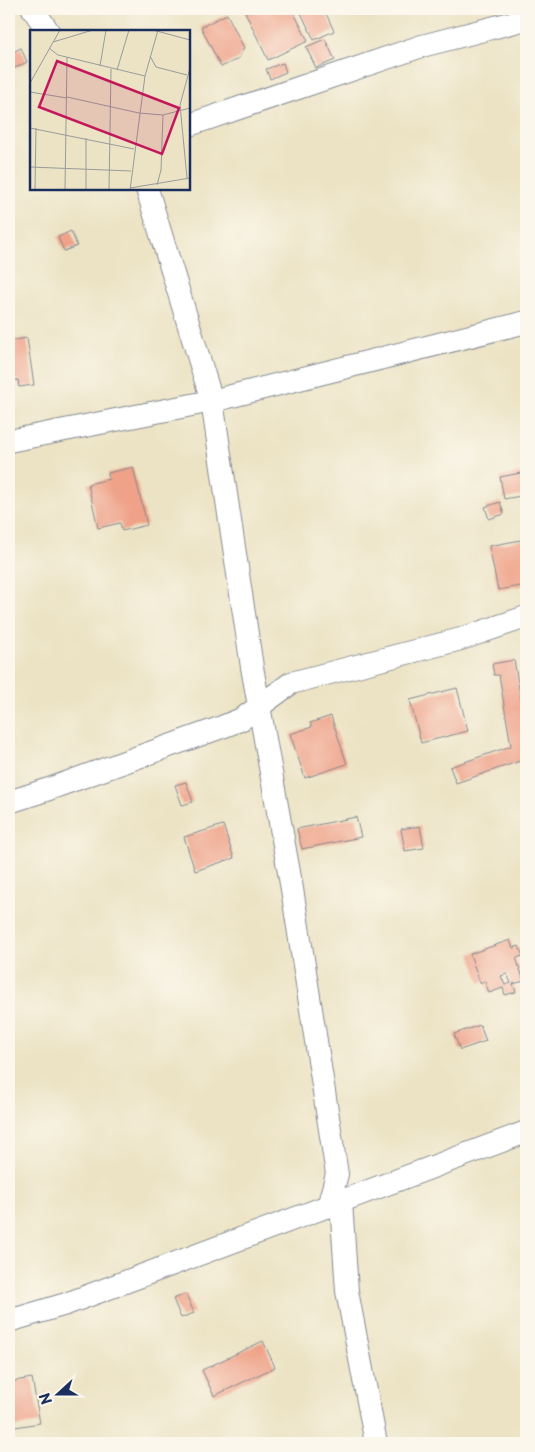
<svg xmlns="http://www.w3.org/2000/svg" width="535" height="1452" font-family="'Playpen Sans',sans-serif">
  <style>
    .building { fill: #efa288; fill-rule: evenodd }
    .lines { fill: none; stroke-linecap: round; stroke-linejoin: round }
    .street-casing { stroke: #848991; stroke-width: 24 }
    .street { stroke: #fff; stroke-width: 22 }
    .inset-road { fill: none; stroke: #989b9b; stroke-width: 1 }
    .view { fill: #c2185b; fill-opacity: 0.15; stroke: #c2185b; stroke-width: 2.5 }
    .inset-edge { fill: none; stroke: #1b2f5e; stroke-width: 2.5 }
  </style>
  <rect width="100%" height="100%" fill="#fbf7ec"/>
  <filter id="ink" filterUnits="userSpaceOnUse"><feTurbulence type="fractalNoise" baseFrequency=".02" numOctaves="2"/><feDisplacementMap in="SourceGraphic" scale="10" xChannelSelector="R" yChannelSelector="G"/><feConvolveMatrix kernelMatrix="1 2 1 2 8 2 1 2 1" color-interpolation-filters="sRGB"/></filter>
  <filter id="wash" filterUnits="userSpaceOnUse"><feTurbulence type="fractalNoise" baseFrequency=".0096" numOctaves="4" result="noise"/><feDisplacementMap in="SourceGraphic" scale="20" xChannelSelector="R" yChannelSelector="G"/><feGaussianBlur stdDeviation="1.12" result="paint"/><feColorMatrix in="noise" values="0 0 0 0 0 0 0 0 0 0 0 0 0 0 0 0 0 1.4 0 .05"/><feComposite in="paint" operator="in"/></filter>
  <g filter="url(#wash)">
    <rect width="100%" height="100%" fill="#ece3c4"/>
    <g id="blocks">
      <!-- building -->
      <g class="building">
        <polygon points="252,9 292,9 308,41 268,60 245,12"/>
        <polygon points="299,9 324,9 334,31 314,40"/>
        <polygon points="227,14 244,48 238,59 221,67 201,27"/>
        <polygon points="325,39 335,60 316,68 306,47"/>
        <polygon points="21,48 27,62 9,71 9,54"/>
        <polygon points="283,63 286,72 270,79 266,69"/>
        <polygon points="71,231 77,246 64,251 58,237"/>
        <polygon points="27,338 34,385 19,387 18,380 9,381 9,341"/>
        <polygon points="133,467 147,525 122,531 120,523 98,528 88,484 109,479 108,473"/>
        <polygon points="526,472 526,495 504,499 500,477"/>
        <polygon points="500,502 504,514 489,519 485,507"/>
        <polygon points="526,539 526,585 498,590 489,546"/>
        <polygon points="514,660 526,727 526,759 456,783 450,767 511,746 499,675 494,675 492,664"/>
        <polygon points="457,688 468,731 421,743 410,700"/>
        <polygon points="331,716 347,764 305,778 290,734 312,727 310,723"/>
        <polygon points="186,782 193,802 182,805 175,785"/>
        <polygon points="356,817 361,837 302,849 297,829"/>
        <polygon points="223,825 234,858 195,871 184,837"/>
        <polygon points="420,826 424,848 405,851 401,829"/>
        <path d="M510,940l3,8 6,-2 4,10 -7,2 8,23 -11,3 3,8 -11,3 -2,-7 -14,5 -4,-12 -5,2 -10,-29zM507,974l4,9 -6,2 -4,-9z"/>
        <polygon points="480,1025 486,1041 460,1050 454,1034"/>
        <polygon points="186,1294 194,1313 181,1318 173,1299"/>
        <polygon points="263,1341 275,1367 214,1396 202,1370"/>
        <polygon points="32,1378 40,1423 9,1428 9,1382"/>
      </g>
    </g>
  </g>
  <g filter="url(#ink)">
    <use href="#blocks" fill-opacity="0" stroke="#848991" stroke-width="1"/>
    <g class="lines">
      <defs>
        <g id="street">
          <polyline points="33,9 48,31"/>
          <polyline points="189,125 422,46 526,19"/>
          <polyline points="147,189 212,401 252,667 292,889 337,1174 328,1207"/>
          <polyline points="9,441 212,401 526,322"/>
          <polyline points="9,802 49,789 222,727 242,719 291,683 461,639 526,617"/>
          <polyline points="341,1202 347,1291 376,1443"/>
          <polyline points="9,1321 66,1304 526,1132"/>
        </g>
      </defs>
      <!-- street casing -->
      <use href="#street" class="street-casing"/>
      <!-- street -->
      <use href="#street" class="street"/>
    </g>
  </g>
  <!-- overview -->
  <g transform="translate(30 30)">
    <rect width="160" height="160" fill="#ece3c4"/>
    <path class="inset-road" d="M123,0l37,10M23,12l40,-12M19,18l9,7 87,21M120,26l6,11 31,8M70,36l6,-36M87,40l12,-40M0,53l30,-53M0,62l37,6M37,67l72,16 24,2 27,-7M0,98l104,21M0,137l101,4M157,148l-7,-73 10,-37M127,155l4,-15 2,-55M100,158l60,-10M5,160l1,-62M35,160l2,-133M56,160v-52M79,160l2,-121M100,160l15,-114 13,-46"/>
    <path class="view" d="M27,31l122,47 -17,46 -123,-47z"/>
    <rect width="160" height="160" class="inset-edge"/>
  </g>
  <!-- margin -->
  <rect width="535" height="1452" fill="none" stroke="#fbf7ec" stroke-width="30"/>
  <!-- north arrow -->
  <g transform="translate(58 1394) rotate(249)" stroke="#fbf7ec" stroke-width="4" paint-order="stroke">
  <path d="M0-4L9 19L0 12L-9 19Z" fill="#1b2f5e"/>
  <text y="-8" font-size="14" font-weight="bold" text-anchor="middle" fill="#1b2f5e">N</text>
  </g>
</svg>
